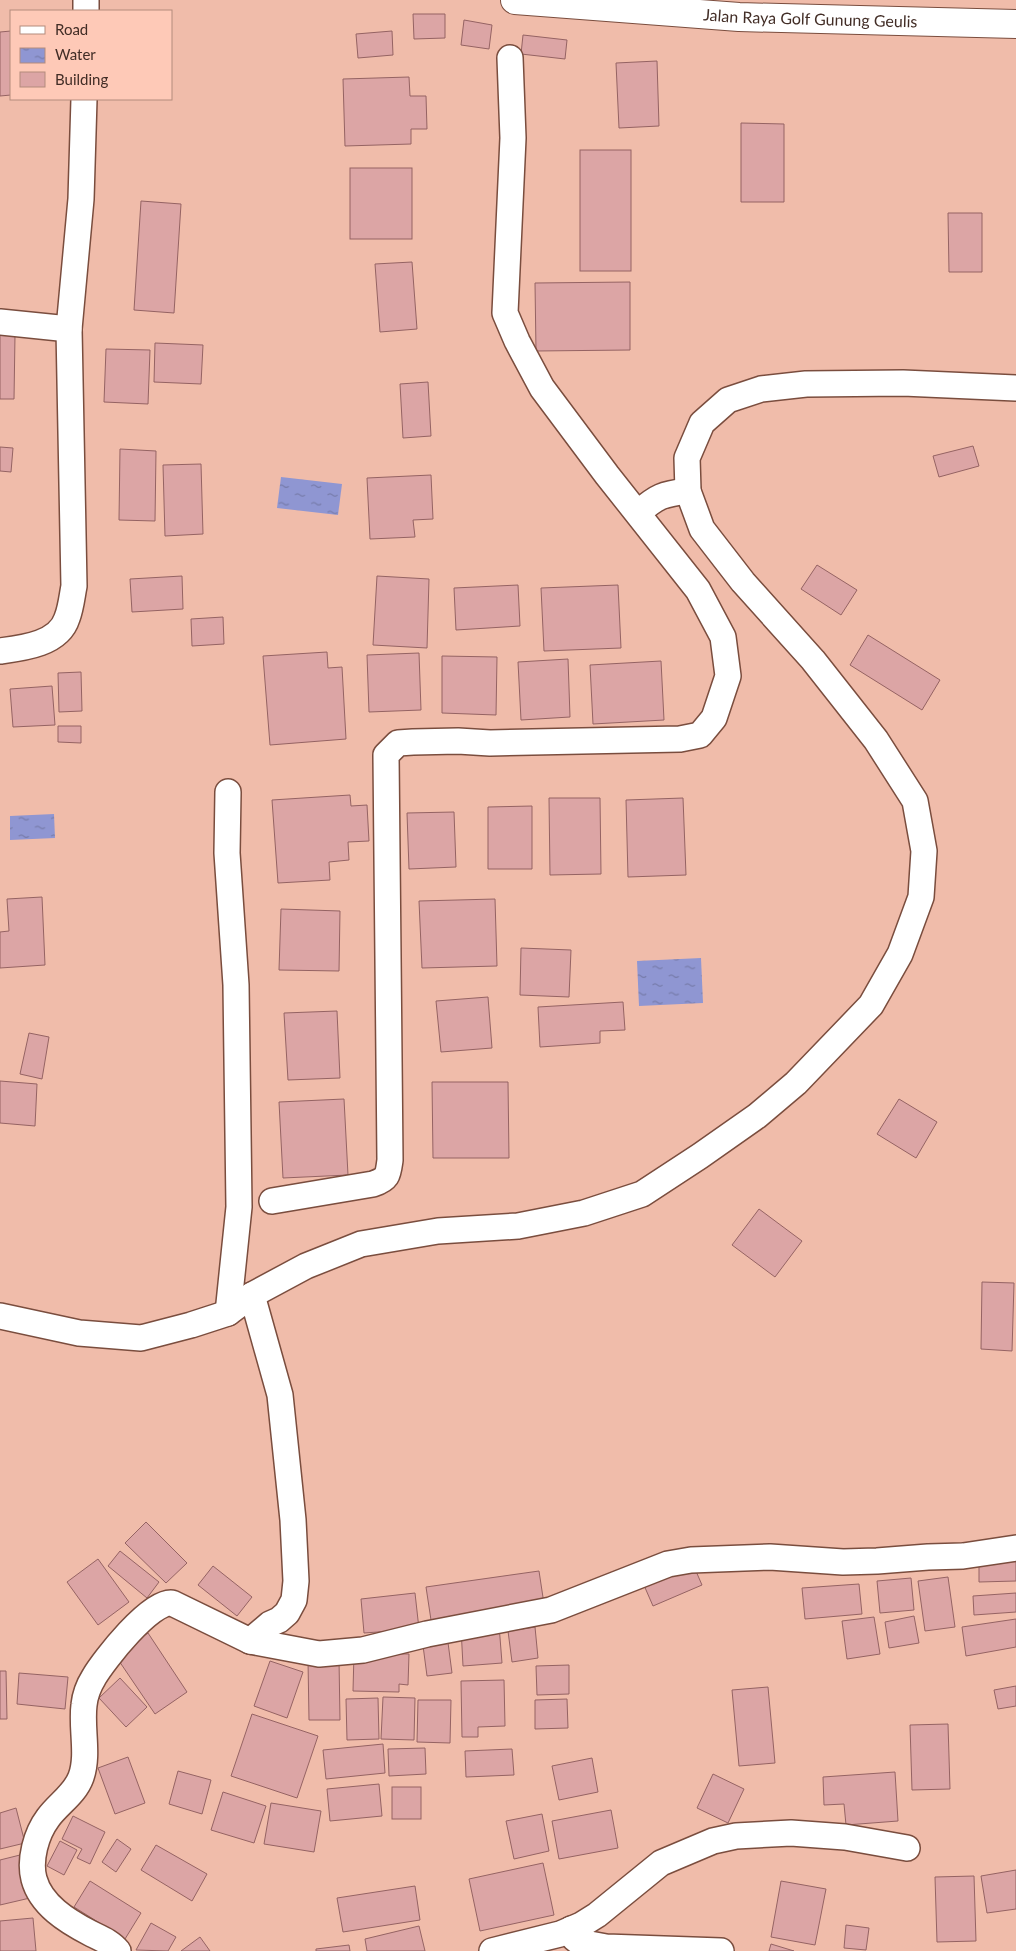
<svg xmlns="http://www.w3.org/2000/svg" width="1016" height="1951" font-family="Lato,sans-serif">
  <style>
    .water { fill: url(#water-ripples) }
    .building { fill: #dca5a5; stroke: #956363 }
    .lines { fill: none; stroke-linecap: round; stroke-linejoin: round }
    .street-casing { stroke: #7a4d3e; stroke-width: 28 }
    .secondary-casing { stroke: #7a4d3e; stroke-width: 30 }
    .street { stroke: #fff; stroke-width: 25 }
    .secondary { stroke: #fff; stroke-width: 28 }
    .labels { text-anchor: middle; stroke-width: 4.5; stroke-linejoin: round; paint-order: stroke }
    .street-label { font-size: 16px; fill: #422d26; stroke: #fec9b7 }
  </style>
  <defs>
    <pattern id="water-ripples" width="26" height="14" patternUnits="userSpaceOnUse" patternTransform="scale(1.25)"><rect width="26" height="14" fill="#8f96d2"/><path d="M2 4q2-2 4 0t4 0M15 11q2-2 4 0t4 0" fill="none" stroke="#767baa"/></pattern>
  </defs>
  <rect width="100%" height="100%" fill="#f0bcaa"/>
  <!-- water -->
  <g class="water">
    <polygon points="281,477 342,484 338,515 277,508"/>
    <polygon points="54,814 55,838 10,840 10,816"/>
    <polygon points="701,958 703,1003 639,1006 637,961"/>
  </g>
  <!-- building -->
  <g class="building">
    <polygon points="413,14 445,14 445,38 414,39"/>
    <polygon points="464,20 492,25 489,49 461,45"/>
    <polygon points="11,31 11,95 0,96 0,32"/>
    <polygon points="392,31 393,55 358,58 356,34"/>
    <polygon points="523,35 567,40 565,59 521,54"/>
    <polygon points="657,61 659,126 619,128 616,63"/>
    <polygon points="409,77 410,96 426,96 427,129 411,129 411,144 345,146 343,79"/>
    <polygon points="741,123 784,124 784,202 741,202"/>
    <rect x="580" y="150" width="51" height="121"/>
    <rect x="350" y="168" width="62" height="71"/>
    <polygon points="141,201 181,204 174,313 134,310"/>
    <polygon points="948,213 982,213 982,272 949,272"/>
    <polygon points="412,262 417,329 380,332 375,264"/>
    <polygon points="630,282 630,350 536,351 535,283"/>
    <polygon points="0,335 15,335 14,399 0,399"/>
    <polygon points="155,343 203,345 201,384 154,382"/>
    <polygon points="106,349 150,350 148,404 104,402"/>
    <polygon points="428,382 431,436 403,438 400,384"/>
    <polygon points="973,446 979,466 939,477 933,456"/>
    <polygon points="0,447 13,448 11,472 0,471"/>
    <polygon points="120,449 156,451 155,521 119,520"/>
    <polygon points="201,464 203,534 165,536 163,465"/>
    <polygon points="431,475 433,519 413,520 415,537 370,539 367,478"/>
    <polygon points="817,565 857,590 841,615 801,589"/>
    <polygon points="182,576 183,609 132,612 130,579"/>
    <polygon points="377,576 429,579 427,648 373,645"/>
    <polygon points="518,585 520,626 456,630 454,588"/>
    <polygon points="618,585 621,648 544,651 541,588"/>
    <polygon points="223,617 224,644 192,646 191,619"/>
    <polygon points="868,635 940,680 922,710 850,665"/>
    <polygon points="327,652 328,668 342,667 346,739 270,745 263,656"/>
    <polygon points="419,653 421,710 369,712 367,655"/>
    <polygon points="442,656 497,657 496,715 442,713"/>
    <polygon points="568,659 570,717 521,720 518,662"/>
    <polygon points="661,661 664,720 593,724 590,665"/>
    <polygon points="81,672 82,711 59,712 58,673"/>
    <polygon points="52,686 55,725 13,727 10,689"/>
    <polygon points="58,726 81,726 81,743 58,742"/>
    <polygon points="350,795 351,806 367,805 369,841 348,842 349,860 329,862 330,880 278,883 272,800"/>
    <polygon points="549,798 600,798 601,874 550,875"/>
    <polygon points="683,798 686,875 628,877 626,800"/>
    <polygon points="532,806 532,869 488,869 488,807"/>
    <polygon points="454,812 456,867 409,869 407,813"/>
    <polygon points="42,897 45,965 0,968 0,932 9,931 7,899"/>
    <polygon points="495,899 497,966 422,968 419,901"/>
    <polygon points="281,909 340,911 339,971 279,970"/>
    <polygon points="521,948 571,950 569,997 520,995"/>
    <polygon points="488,997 492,1048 441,1052 436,1001"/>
    <polygon points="623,1002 625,1030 600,1031 600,1043 540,1047 538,1007"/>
    <polygon points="337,1011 340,1078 288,1080 284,1013"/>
    <polygon points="29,1033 49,1037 42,1079 20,1074"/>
    <polygon points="0,1081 37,1084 35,1126 0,1123"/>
    <polygon points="432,1082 508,1082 509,1158 433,1158"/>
    <polygon points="344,1099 348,1175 283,1178 279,1102"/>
    <polygon points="899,1099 937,1122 916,1158 877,1134"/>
    <polygon points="759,1209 802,1241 775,1277 732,1245"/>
    <polygon points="982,1282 1014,1283 1012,1351 981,1349"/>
    <polygon points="146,1522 187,1563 166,1583 125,1543"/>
    <polygon points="120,1551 159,1582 147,1598 108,1566"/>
    <polygon points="1016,1558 1016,1581 979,1582 979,1559"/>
    <polygon points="98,1559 129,1602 98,1625 67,1582"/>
    <polygon points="692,1562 702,1585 653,1606 643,1583"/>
    <polygon points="213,1566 252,1597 237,1616 198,1585"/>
    <polygon points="539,1571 544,1604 431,1620 426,1587"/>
    <polygon points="948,1577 955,1627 925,1631 918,1581"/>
    <polygon points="911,1578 914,1610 880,1613 877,1581"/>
    <polygon points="859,1584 862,1614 805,1619 802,1588"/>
    <polygon points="415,1593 419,1629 364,1633 361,1599"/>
    <polygon points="1016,1593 1016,1612 974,1615 973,1596"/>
    <polygon points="914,1616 919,1643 889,1648 885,1622"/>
    <polygon points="874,1617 880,1654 847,1659 842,1621"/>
    <polygon points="1016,1619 1016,1647 966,1656 962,1627"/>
    <polygon points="499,1625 502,1663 463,1666 461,1628"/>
    <polygon points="535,1627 538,1658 512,1662 508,1631"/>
    <polygon points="148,1633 187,1692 155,1714 115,1655"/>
    <polygon points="447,1635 452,1673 427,1676 422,1638"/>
    <polygon points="354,1653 409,1654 408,1685 399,1684 399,1692 353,1691"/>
    <polygon points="308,1660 339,1660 340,1720 309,1720"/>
    <polygon points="270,1661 303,1672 287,1718 254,1706"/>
    <polygon points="569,1665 569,1694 537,1695 536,1666"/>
    <polygon points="0,1671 6,1671 7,1719 0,1719"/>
    <polygon points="19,1673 68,1677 65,1709 17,1704"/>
    <polygon points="120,1678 147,1707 126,1727 99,1698"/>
    <polygon points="504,1680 505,1726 478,1727 478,1737 462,1737 461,1681"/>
    <polygon points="1016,1686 1016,1706 998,1709 994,1690"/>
    <polygon points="768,1687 775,1763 739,1766 732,1690"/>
    <polygon points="383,1697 415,1698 414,1740 381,1739"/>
    <polygon points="378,1698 379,1739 347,1740 346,1699"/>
    <polygon points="567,1699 568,1728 535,1729 535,1700"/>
    <polygon points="418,1700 451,1700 450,1743 417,1742"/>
    <polygon points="252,1714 318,1736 297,1798 231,1776"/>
    <polygon points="948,1724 950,1789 912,1790 910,1725"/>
    <polygon points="383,1744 385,1773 326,1779 323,1750"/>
    <polygon points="425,1748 426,1774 389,1776 388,1749"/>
    <polygon points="512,1749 514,1775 466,1777 465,1751"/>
    <polygon points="128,1757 145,1803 115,1814 98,1768"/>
    <polygon points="592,1758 598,1792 559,1800 552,1766"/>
    <polygon points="178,1771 211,1780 202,1814 169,1804"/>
    <polygon points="895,1772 898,1821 846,1825 844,1804 824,1805 823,1777"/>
    <polygon points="713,1774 744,1789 728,1823 697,1808"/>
    <polygon points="379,1784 382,1816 330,1821 327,1789"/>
    <rect x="392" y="1787" width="29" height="32"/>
    <polygon points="223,1792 266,1806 254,1843 211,1830"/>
    <polygon points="271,1803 321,1811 314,1852 264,1844"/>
    <polygon points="16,1808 25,1843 0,1849 0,1813"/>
    <polygon points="611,1810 618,1848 559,1859 552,1821"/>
    <polygon points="542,1814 549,1851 514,1859 506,1821"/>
    <polygon points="73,1816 105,1832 90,1864 77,1858 82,1849 62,1839"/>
    <polygon points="117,1839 131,1849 116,1872 102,1862"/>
    <polygon points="60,1841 77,1850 64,1875 47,1866"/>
    <polygon points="156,1845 207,1874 192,1901 141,1870"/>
    <polygon points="20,1855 30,1898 0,1905 0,1860"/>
    <polygon points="543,1863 554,1915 480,1931 469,1879"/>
    <polygon points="1016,1870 1016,1909 987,1913 981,1876"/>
    <polygon points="974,1876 976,1941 937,1942 935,1877"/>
    <polygon points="90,1881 141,1913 125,1939 74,1907"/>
    <polygon points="781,1881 826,1889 815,1945 771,1937"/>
    <polygon points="415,1886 420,1920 343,1932 337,1898"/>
    <polygon points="33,1918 36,1951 0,1951 0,1921"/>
    <polygon points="151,1923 176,1937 168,1951 136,1950"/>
    <polygon points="846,1925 869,1928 866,1950 844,1948"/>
    <polygon points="419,1926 425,1951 367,1951 365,1939"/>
    <polygon points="200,1937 210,1951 181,1951"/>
    <polygon points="771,1944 794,1951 769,1951"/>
    <polygon points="349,1945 350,1951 316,1951 316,1949"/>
  </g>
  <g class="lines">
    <defs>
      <g id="street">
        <polyline points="86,11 86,0"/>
        <polyline points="0,322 69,329"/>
        <path d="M638,513c19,-17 25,-19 50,-22"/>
        <path d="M0,651c23,-3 59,-7 67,-33 4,-10 5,-22 7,-32l-5,-257 12,-130 3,-100"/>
        <path d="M272,1201l101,-17c15,-5 15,-9 17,-24l-4,-405 12,-12 15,-1 45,-1 32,2 190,-4 20,-4 14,-17 14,-42 -5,-39 -25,-47 -91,-115 -65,-87 -25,-47 -12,-28 8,-175 -3,-80"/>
        <polyline points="228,1313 239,1207 236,985 227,853 228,792"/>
        <polyline points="0,1316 79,1333 141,1338 191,1325 228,1313 252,1295 306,1266 361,1244 438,1231 518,1226 584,1213 642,1194 700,1156 757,1116 796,1083 871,1005 900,954 921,897 924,851 915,801 876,740 813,660 743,582 702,529 688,491 687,458 702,423 728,400 761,389 806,384 903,383 1016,388"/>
        <polyline points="250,1641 319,1654 363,1650 427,1634 551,1610 668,1564 691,1560 770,1557 843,1562 877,1561 928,1557 963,1556 1016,1548"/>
        <polyline points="571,1929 574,1938 579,1942 606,1947 721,1951"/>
        <path d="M118,1951c-7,-9 -18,-13 -28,-18 -23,-12 -49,-28 -56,-54 -5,-19 2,-45 14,-61 10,-14 27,-24 33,-41 8,-22 0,-49 3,-72 1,-10 5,-20 10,-28 10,-17 57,-77 78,-74l78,38 20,-17 9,-4 8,-7 7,-13 2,-19 -3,-61 -13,-125 -28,-100"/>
        <polyline points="492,1951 560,1934 581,1925 597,1915 661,1863 713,1841 736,1836 791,1833 845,1837 907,1848"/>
      </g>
      <g id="secondary">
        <path id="s1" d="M515,0l224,17 277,7"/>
      </g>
    </defs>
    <!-- street casing -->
    <use href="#street" class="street-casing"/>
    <!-- secondary casing -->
    <use href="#secondary" class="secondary-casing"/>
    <!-- street -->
    <use href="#street" class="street"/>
    <!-- secondary -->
    <use href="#secondary" class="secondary"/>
  </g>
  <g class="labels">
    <!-- street labels -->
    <g class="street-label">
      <text dy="6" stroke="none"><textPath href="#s1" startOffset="296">Jalan Raya Golf Gunung Geulis</textPath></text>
    </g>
  </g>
  <!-- legend -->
  <rect x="10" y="10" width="162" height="90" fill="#fec9b7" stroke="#b38b7d"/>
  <rect x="20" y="26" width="25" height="8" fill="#ffffff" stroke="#b38b7d"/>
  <text x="55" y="35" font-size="15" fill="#422d26">Road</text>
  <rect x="20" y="48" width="25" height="15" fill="url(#water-ripples)" stroke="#b38b7d"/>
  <text x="55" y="60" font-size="15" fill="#422d26">Water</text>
  <rect x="20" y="72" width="25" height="15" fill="#dca5a5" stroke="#b38b7d"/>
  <text x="55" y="85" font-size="15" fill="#422d26">Building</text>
</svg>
